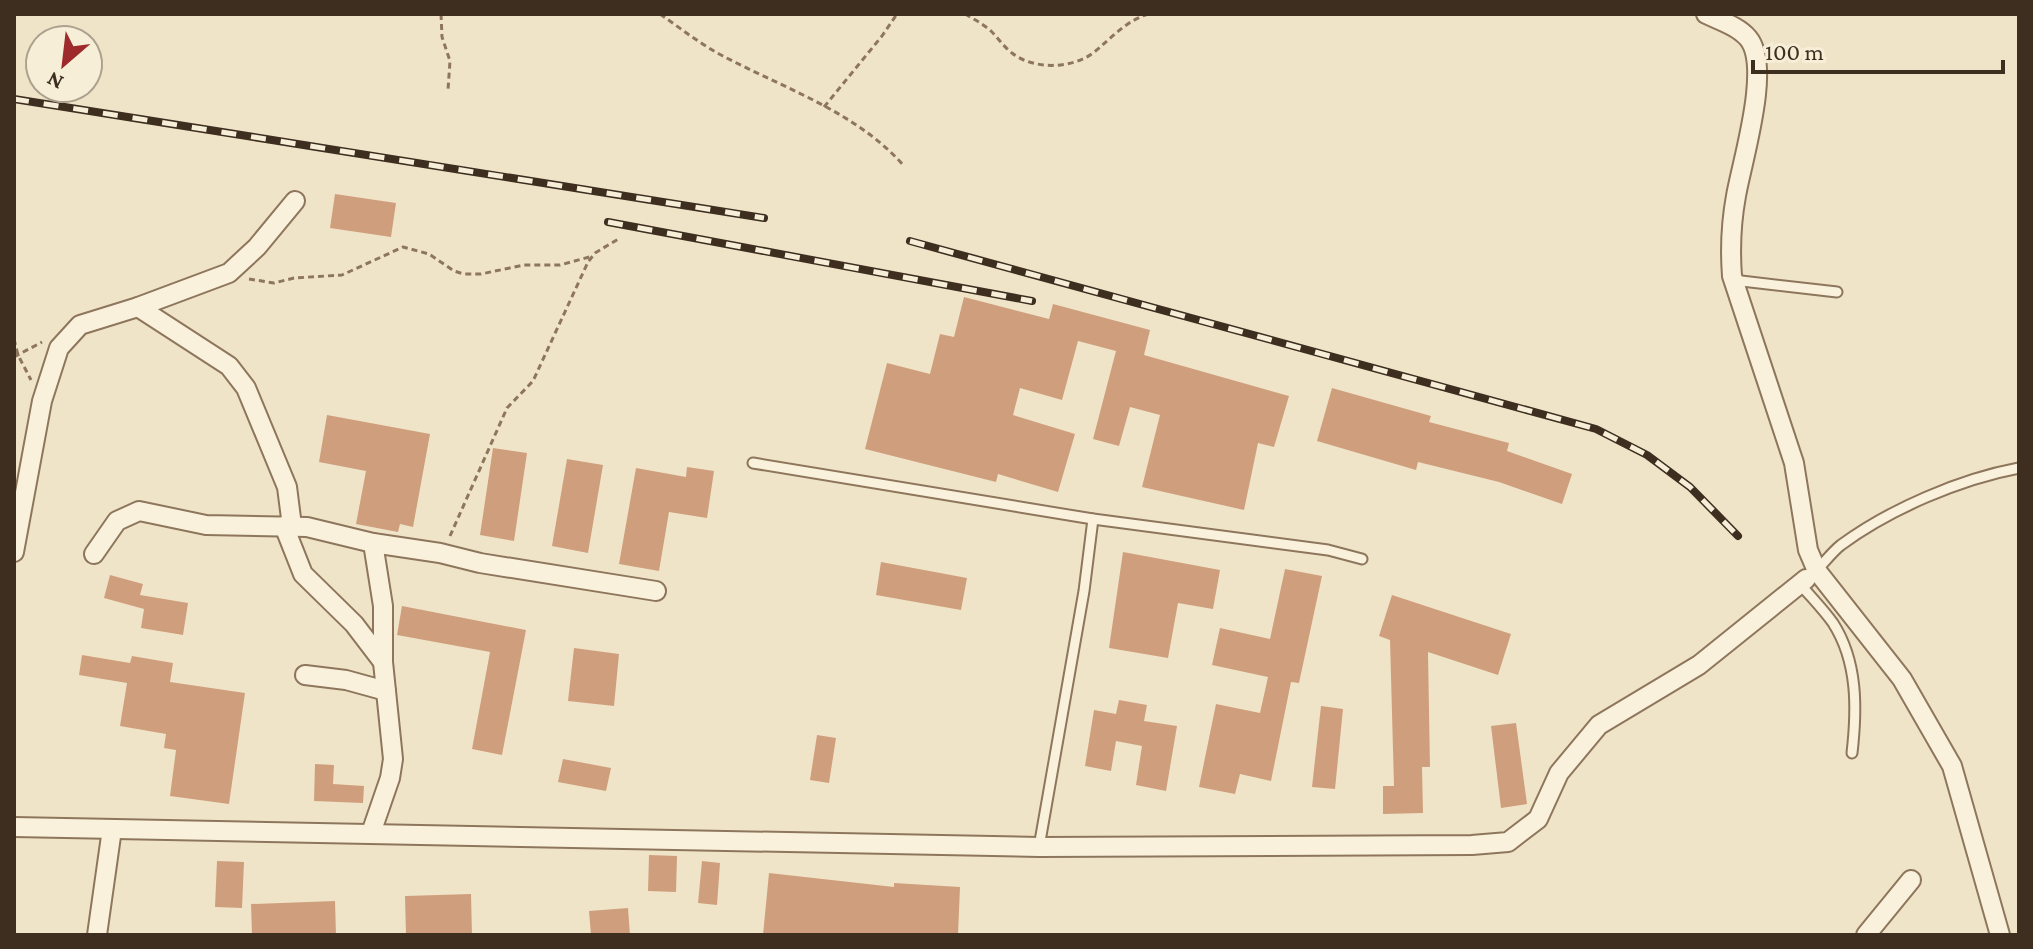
<svg xmlns="http://www.w3.org/2000/svg" width="2033" height="949" font-family="'Crimson Pro',serif">
  <style>
    .building { fill: #cf9f7d }
    .lines { fill: none; stroke-linecap: round; stroke-linejoin: round }
    .service-casing { stroke: #8d765c; stroke-width: 13 }
    .minor-casing { stroke: #8d765c; stroke-width: 22 }
    .path { stroke: #8d765c; stroke-width: 3; stroke-dasharray: 6 4; stroke-linecap: butt }
    .service { stroke: #faf1dc; stroke-width: 9 }
    .minor { stroke: #faf1dc; stroke-width: 18 }
    .rail-casing { stroke: #3d2e20; stroke-width: 8 }
    .rail { stroke: #f7eed8; stroke-width: 5; stroke-dasharray: 15; stroke-linecap: butt }
  </style>
  <rect width="100%" height="100%" fill="#f0e4c8"/>
  <!-- building -->
  <g class="building">
    <polygon points="335,194 396,203 391,237 330,228"/>
    <polygon points="964,297 1049,319 1053,304 1150,330 1144,355 1289,396 1274,447 1258,443 1244,510 1142,487 1160,415 1130,407 1119,446 1093,439 1116,351 1078,341 1062,400 1020,388 1013,415 1075,434 1058,492 998,474 996,482 865,449 887,363 930,374 940,334 954,337"/>
    <polygon points="1332,388 1431,416 1429,422 1509,443 1507,451 1572,474 1562,504 1499,482 1418,462 1416,470 1317,441"/>
    <polygon points="327,415 430,434 413,527 400,524 398,532 356,524 366,471 319,462"/>
    <polygon points="493,448 527,453 514,541 480,535"/>
    <polygon points="567,459 603,465 588,553 552,546"/>
    <polygon points="687,467 714,471 707,518 669,512 659,571 619,564 636,468 686,477"/>
    <polygon points="1123,552 1220,570 1213,609 1178,603 1168,658 1109,648"/>
    <polygon points="881,562 967,578 961,610 876,595"/>
    <polygon points="1285,569 1322,576 1299,683 1291,682 1271,781 1240,774 1235,794 1199,787 1216,704 1260,713 1268,677 1212,665 1220,628 1270,639"/>
    <polygon points="110,575 143,584 140,595 188,603 183,635 141,628 144,609 104,598"/>
    <polygon points="1392,595 1511,634 1498,675 1428,652 1430,767 1422,767 1423,813 1383,814 1383,786 1394,786 1390,640 1379,636"/>
    <polygon points="402,606 526,630 502,755 472,749 490,652 397,635"/>
    <polygon points="574,648 619,654 614,706 568,701"/>
    <polygon points="82,655 130,663 132,656 173,663 170,682 245,693 229,804 170,796 176,750 164,748 166,734 120,726 127,683 79,675"/>
    <polygon points="1119,700 1147,705 1144,721 1177,726 1166,791 1136,785 1142,746 1116,741 1111,771 1085,766 1094,710 1116,714"/>
    <polygon points="1321,706 1343,709 1335,789 1312,787"/>
    <polygon points="1516,723 1527,804 1501,808 1491,726"/>
    <polygon points="817,735 836,738 829,783 810,780"/>
    <polygon points="563,759 611,768 606,791 558,782"/>
    <polygon points="315,764 334,765 333,784 364,786 363,803 314,801"/>
    <polygon points="649,855 677,856 676,892 648,891"/>
    <polygon points="217,861 244,862 242,908 215,907"/>
    <polygon points="702,861 720,863 717,905 698,903"/>
    <polygon points="769,873 894,887 894,883 960,887 958,935 763,935"/>
    <polygon points="471,894 472,935 406,935 405,896"/>
    <polygon points="335,901 336,935 252,935 251,904"/>
    <polygon points="628,908 630,935 591,935 589,911"/>
  </g>
  <g class="lines">
    <defs>
      <g id="service">
        <polyline points="1733,280 1837,292"/>
        <polyline points="753,463 1093,519 1328,550 1362,559"/>
        <path d="M1815,572c9,-9 17,-20 26,-27 49,-36 119,-66 178,-77"/>
        <path d="M1800,584c11,13 23,25 33,39 25,39 24,86 19,130"/>
        <polyline points="1039,847 1084,591 1093,519"/>
      </g>
      <g id="minor">
        <path d="M1706,14c14,7 32,12 42,24 24,28 -6,123 -12,158 -5,27 -6,53 -4,80l62,187 14,87 9,21 85,108 50,87 48,169"/>
        <polyline points="138,307 229,366 246,388 287,487 292,526"/>
        <polyline points="284,526 303,574 354,624 383,662"/>
        <polyline points="14,552 42,401 59,348 80,325 138,307 229,273 257,247 295,201"/>
        <polyline points="94,554 117,521 139,511 206,525 307,527 373,543 440,553 480,563 656,591"/>
        <polyline points="305,675 346,680 386,691"/>
        <polyline points="14,827 1039,847 1472,845 1508,842 1538,819 1559,773 1599,725 1699,665 1806,579"/>
        <polyline points="371,833 390,778 393,759 383,662 383,606 373,543"/>
        <polyline points="97,935 112,829"/>
        <polyline points="1866,935 1911,880"/>
      </g>
    </defs>
    <!-- service casing -->
    <use href="#service" class="service-casing"/>
    <!-- minor casing -->
    <use href="#minor" class="minor-casing"/>
    <!-- path -->
    <g class="path">
      <polyline points="441,14 442,37 450,61 448,90"/>
      <path d="M660,14c20,14 39,29 61,41 62,33 136,57 183,111"/>
      <path d="M965,14c9,5 18,10 26,17 7,7 13,16 21,22 21,17 60,16 81,0 19,-15 31,-31 55,-39"/>
      <polyline points="824,107 882,36 897,14"/>
      <polyline points="249,279 274,283 294,278 342,275 403,247 429,254 454,271 464,274 481,274 524,265 560,265 593,256"/>
      <polyline points="14,339 18,355 31,380"/>
      <polyline points="14,357 42,342"/>
      <polyline points="450,536 507,408 533,381 588,262 595,253 620,238"/>
    </g>
    <!-- service -->
    <use href="#service" class="service"/>
    <!-- minor -->
    <use href="#minor" class="minor"/>
    <defs>
      <g id="rail">
        <polyline points="14,99 764,218"/>
        <polyline points="608,222 1032,301"/>
        <polyline points="910,241 1596,429 1647,455 1690,487 1738,536"/>
      </g>
    </defs>
    <!-- rail casing -->
    <use href="#rail" class="rail-casing"/>
    <!-- rail -->
    <use href="#rail" class="rail"/>
  </g>
  <!-- border -->
  <rect width="2033" height="949" fill="none" stroke="#3d2e20" stroke-width="32"/>
  <!-- north arrow -->
  <g transform="translate(64 64) rotate(208)"><circle r="38" fill="#f7eed8" stroke="#ada18e" stroke-width="2"/>
  <path d="M0-6L14 30L0 20L-14 30Z" fill="#9e2a2b"/>
  <text y="-12" font-size="22" font-weight="bold" text-anchor="middle" fill="#3d2e20">N</text>
  </g>
  <!-- scale -->
  <path d="M1753 60v12h250v-12" fill="none" stroke="#3d2e20" stroke-width="4"/>
  <text x="1765" y="60" font-size="24" fill="#3d2e20" stroke="#f7eed8" stroke-width="6" paint-order="stroke">100 m</text>
</svg>
